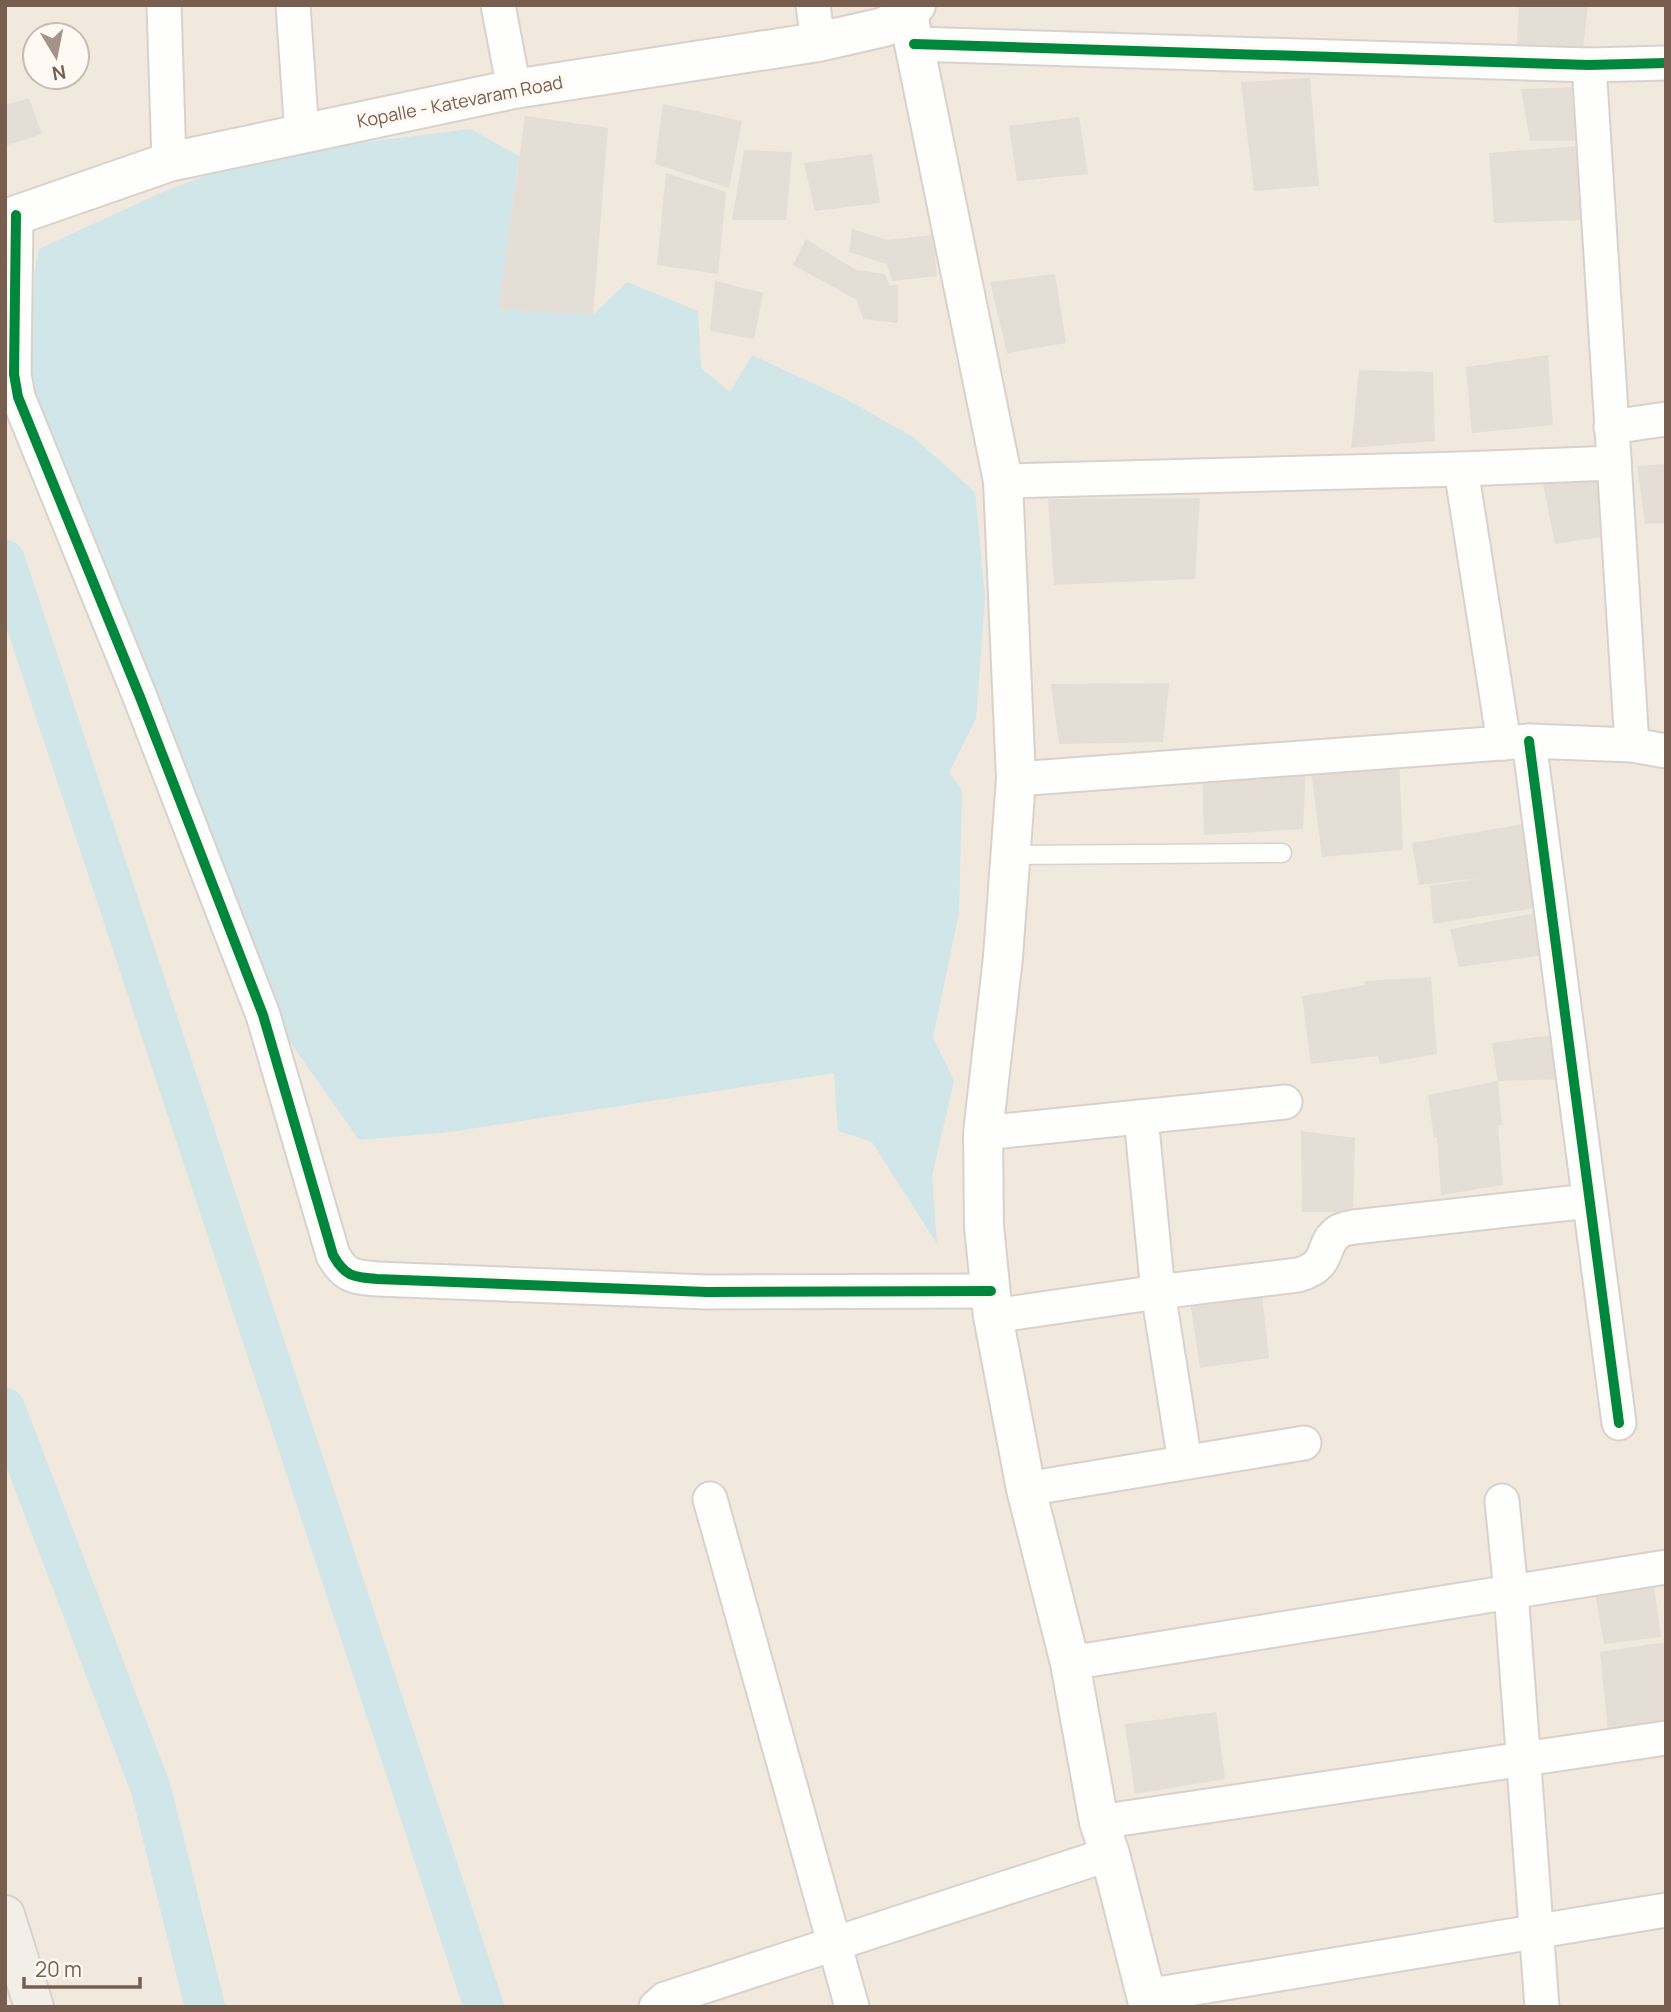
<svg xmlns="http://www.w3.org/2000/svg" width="1671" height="2012" font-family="Manrope,sans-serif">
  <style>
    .residential { fill: #f1e8de; fill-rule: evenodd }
    .water { fill: #d1e6e9 }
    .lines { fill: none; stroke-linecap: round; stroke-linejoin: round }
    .canal { stroke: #d1e6e9; stroke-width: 40 }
    .building { fill: #e5ded7 }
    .lane-casing { stroke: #d8d2cd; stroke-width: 21 }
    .street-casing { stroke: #d8d2cd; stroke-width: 37 }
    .secondary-casing { stroke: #d8d2cb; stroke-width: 42 }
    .primary-casing { stroke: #d9d1cc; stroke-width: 42 }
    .lane { stroke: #fefefd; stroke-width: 18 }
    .street { stroke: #fefefd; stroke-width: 33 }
    .secondary { stroke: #fefefd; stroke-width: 38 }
    .primary { stroke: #f3efe8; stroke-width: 38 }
    .cycleway-casing { stroke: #fefaf3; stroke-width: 15 }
    .cycleway { stroke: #00873e; stroke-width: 10 }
    .labels { text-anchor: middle; stroke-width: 6; stroke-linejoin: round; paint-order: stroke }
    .street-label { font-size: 18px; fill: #775e4f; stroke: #fefaf3 }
  </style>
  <rect width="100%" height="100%" fill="#f8f5f0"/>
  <!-- residential -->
  <path class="residential" d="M5,5h1661v2002h-1661zM35,35h42v42h-42z"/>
  <!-- water -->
  <polygon class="water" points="470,129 519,156 499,309 593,315 627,282 698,311 701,368 730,392 752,355 844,398 913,437 975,492 985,597 976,719 949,773 962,790 959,913 933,1037 954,1081 932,1176 937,1244 872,1142 838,1131 834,1073 450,1132 359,1140 283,1032 18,397 30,294 39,249 163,192 257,156"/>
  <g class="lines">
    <!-- canal -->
    <g class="canal">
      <polyline points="5,560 484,2007"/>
      <polyline points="5,1408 151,1789 205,2007"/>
    </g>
  </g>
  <!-- building -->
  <g class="building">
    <polygon points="1519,5 1588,5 1583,49 1517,48"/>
    <polygon points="1310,78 1319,186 1254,191 1241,82"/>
    <polygon points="1581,87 1587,141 1530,141 1521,89"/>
    <polygon points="29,98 42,134 5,146 5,105"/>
    <polygon points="663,104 742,121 729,188 655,164"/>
    <polygon points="525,116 608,128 593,315 498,309"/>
    <polygon points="1079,117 1088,174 1017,181 1009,126"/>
    <polygon points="1578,146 1582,220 1494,223 1489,153"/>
    <polygon points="744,150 792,152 786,220 732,220"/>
    <polygon points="872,154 880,203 815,211 804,163"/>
    <polygon points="666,173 726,192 718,274 657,265"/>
    <polygon points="852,229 888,240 933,235 937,276 892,281 887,264 849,252"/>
    <polygon points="806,239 856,270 885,274 890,286 898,285 898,323 863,319 857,300 793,265"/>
    <polygon points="1055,274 1066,343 1007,353 990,282"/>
    <polygon points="715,281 763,293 754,339 710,331"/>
    <polygon points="1548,355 1553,425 1472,433 1466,367"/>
    <polygon points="1359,370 1433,372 1435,441 1351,448"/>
    <polygon points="1666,464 1666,523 1645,524 1637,466"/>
    <polygon points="1604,477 1607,536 1555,544 1543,484"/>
    <polygon points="1200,498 1195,579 1054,585 1048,499"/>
    <polygon points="1169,683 1163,742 1059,744 1051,684"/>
    <polygon points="1399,758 1403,850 1322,857 1310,762"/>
    <polygon points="1306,763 1303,829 1204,835 1202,765"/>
    <polygon points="1524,824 1536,908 1433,924 1430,886 1482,878 1419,885 1412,843"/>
    <polygon points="1546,911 1552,954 1459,967 1450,929"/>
    <polygon points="1431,977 1437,1054 1380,1064 1378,1056 1311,1064 1302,996 1365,985 1365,981"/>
    <polygon points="1567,1033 1570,1079 1498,1081 1502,1125 1498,1125 1503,1185 1441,1195 1437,1137 1434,1138 1428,1095 1498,1081 1492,1043"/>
    <polygon points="1301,1131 1355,1138 1353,1212 1302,1212"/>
    <polygon points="1188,1288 1261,1288 1269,1358 1200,1368"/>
    <polygon points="1653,1579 1661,1637 1604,1644 1595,1593"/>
    <polygon points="1666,1642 1666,1719 1608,1731 1600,1652"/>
    <polygon points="1216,1712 1225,1779 1135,1794 1125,1724"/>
  </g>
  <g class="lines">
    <defs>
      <polyline id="lane" points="1010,855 1282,853"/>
      <g id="street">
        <polyline points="164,5 169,162"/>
        <polyline points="293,5 302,134"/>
        <polyline points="498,5 514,89"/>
        <polyline points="813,5 818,42"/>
        <polyline points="914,44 1589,65 1666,63"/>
        <polyline points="1589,65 1632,745"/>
        <path d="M16,215l-2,159 4,23 122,300 123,318 70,240c12,22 21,22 44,24l330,13 284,-1"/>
        <polyline points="1611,427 1666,419"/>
        <polyline points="1461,469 1504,743"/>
        <polyline points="1003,481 1461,469 1614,463"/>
        <polyline points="1529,741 1619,1423"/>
        <polyline points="1016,779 1529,741 1632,745 1666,751"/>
        <polyline points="1141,1117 1158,1292 1185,1462"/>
        <polyline points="983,1133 1285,1102"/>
        <path d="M993,1316l165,-24 140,-17c35,-10 21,-29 40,-43 4,-3 12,-4 16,-5l235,-26"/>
        <polyline points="1026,1489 1304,1443"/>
        <polyline points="710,1499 852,2007"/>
        <polyline points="1502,1501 1511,1592 1542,2007"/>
        <polyline points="1070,1663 1666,1567"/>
        <polyline points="1099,1822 1666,1738"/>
        <polyline points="1146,1996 1666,1910"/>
        <polyline points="656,2007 665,1999 1110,1854"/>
      </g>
      <g id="secondary">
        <polyline points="908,14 1003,481 1016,779 1003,957 983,1133 984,1226 993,1316 1026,1489 1070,1663 1099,1822 1110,1854 1149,2007"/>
        <polyline points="5,219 169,162 514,89 818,42 884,27 908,14 916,5"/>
      </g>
      <polyline id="primary" points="5,1915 34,2007"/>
    </defs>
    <!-- lane casing -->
    <use href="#lane" class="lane-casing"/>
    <!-- street casing -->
    <use href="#street" class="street-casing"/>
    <!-- secondary casing -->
    <use href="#secondary" class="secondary-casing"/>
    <!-- primary casing -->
    <use href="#primary" class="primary-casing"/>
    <!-- lane -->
    <use href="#lane" class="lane"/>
    <!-- street -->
    <use href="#street" class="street"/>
    <!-- secondary -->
    <use href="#secondary" class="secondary"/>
    <!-- primary -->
    <use href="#primary" class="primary"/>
    <defs>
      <g id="cycleway">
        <polyline points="914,44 1589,65 1666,63"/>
        <path d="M16,215l-2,159 4,23 122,300 123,318 70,240c12,22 21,22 44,24l330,13 284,-1"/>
        <polyline points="1529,741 1619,1423"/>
      </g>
    </defs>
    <!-- cycleway casing -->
    <use href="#cycleway" class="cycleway-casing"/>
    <!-- cycleway -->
    <use href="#cycleway" class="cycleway"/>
  </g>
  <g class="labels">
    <!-- street labels -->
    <g class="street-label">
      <text transform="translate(460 102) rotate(-11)" y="6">Kopalle - Katevaram Road</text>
    </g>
  </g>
  <!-- border -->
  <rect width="1671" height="2012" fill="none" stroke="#775e4f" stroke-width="14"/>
  <!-- north arrow -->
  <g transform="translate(56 56) rotate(170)"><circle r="33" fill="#fefaf3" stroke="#c8bcb1" stroke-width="2"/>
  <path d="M0-5L12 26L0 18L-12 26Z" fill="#a49387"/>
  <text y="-10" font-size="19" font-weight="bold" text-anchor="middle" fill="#775e4f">N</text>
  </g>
  <!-- scale -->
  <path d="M24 1977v10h116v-10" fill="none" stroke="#775e4f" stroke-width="3.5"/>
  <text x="35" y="1977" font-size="21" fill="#775e4f" stroke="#fefaf3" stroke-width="5" paint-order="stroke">20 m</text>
</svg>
